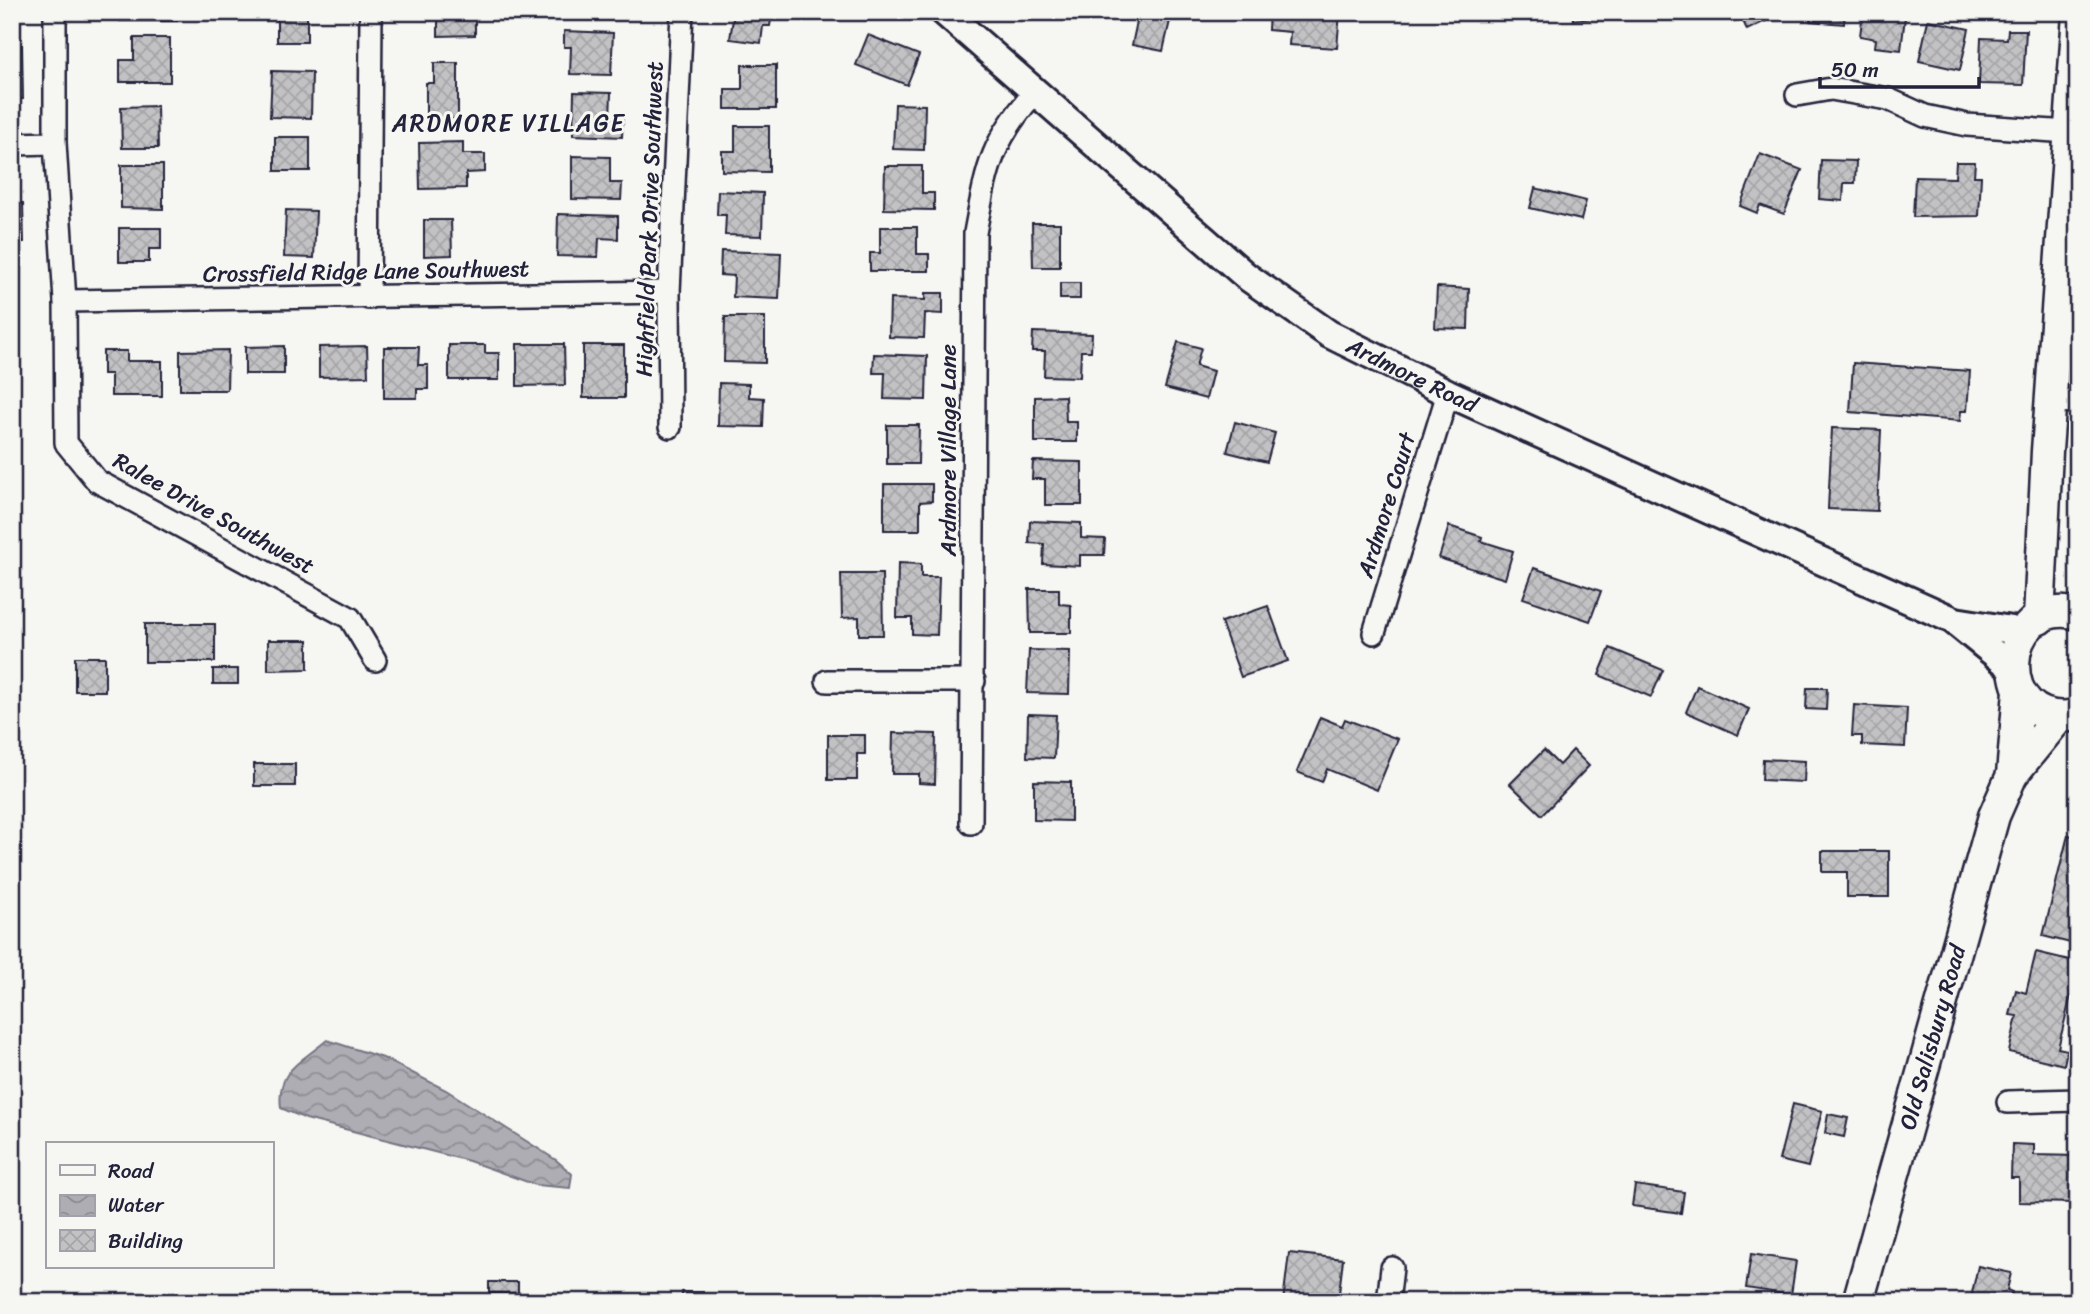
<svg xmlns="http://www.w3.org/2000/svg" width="2090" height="1314" font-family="Sriracha,sans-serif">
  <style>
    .water { fill: url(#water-waves); stroke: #757583; stroke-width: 2 }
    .building { fill: url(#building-cross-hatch); stroke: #22223b; stroke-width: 2 }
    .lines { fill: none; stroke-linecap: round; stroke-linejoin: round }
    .minor-casing { stroke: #22223b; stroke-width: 26 }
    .tertiary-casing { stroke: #22223b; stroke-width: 32 }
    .secondary-casing { stroke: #22223b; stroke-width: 35 }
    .minor { stroke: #f6f6f2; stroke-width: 21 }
    .tertiary { stroke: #f6f6f2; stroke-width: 26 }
    .secondary { stroke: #f6f6f2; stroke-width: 30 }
    .labels { text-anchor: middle; stroke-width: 6; stroke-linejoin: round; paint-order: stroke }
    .street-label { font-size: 23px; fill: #22223b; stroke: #f6f6f2 }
    .neighbourhood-label { font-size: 24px; letter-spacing: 2px; fill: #22223b; stroke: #f6f6f2 }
  </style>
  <defs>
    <pattern id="water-waves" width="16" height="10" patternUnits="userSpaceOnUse" patternTransform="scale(1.75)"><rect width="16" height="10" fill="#adadb3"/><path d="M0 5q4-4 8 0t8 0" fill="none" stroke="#8c8c93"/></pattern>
    <pattern id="building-cross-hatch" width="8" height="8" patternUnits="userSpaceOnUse" patternTransform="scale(1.75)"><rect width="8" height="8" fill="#c2c2c4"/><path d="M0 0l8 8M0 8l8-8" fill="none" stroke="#a6a6a9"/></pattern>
  </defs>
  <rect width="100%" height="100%" fill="#f6f6f2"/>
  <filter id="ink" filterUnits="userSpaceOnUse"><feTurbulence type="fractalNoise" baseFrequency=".0143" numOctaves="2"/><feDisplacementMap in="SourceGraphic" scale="14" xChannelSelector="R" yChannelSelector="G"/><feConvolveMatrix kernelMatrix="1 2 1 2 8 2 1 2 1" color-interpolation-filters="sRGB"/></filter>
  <g filter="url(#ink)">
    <!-- water -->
    <path class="water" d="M327,1040l56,18 63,32 110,70 16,14 -2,14 -34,-3 -67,-24 -163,-42 -25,-11c-5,-38 20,-46 46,-68z"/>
    <!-- building -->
    <g class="building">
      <rect x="120" y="12" width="57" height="9"/>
      <rect x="277" y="12" width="30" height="30"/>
      <polygon points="424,12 475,12 475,35 438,36 438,14"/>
      <polygon points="734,12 772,12 770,26 763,26 761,43 730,39"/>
      <polygon points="1139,12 1172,12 1163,51 1132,45"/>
      <polygon points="1269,12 1340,12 1337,48 1289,45 1290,32 1268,30"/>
      <polygon points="1552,12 1593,12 1594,18 1573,20 1573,13 1552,15"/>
      <polygon points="1739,12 1775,12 1776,16 1747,30"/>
      <polygon points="1811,12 1845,12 1844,24 1810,21"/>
      <polygon points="1863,12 1905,17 1901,50 1875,47 1876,39 1860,36"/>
      <polygon points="1928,20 1969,29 1960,70 1919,61"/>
      <polygon points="2008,30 2026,30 2023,85 1979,84 1981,38 2007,39"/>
      <polygon points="564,31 613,33 611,75 570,74 571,47 564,47"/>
      <polygon points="868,35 919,55 907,85 856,65"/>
      <polygon points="134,38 170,38 170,82 120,82 120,60 134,60"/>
      <polygon points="12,45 22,45 23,99 12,99"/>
      <polygon points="434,63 458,63 458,119 426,119 426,83 434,83"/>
      <polygon points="742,65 776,65 776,109 725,109 725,89 742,89"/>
      <polygon points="272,71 312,72 311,118 270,117"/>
      <polygon points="574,92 611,93 610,119 623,119 622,137 573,135"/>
      <polygon points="895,104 925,105 924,150 893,149"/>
      <polygon points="157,106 158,148 122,148 121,107"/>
      <polygon points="735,126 769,126 769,172 722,171 722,151 735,151"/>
      <rect x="275" y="137" width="35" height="34"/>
      <polygon points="463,142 463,154 485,154 485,172 466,173 466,188 420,189 419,143"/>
      <polygon points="1760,154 1802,170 1784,214 1760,205 1757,213 1740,206"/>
      <polygon points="572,156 610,157 610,183 622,183 621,200 572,199"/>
      <polygon points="1821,160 1856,161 1855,183 1844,183 1843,201 1819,199"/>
      <polygon points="1956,162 1975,162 1974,176 1981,176 1979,216 1913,217 1915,177 1955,178"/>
      <polygon points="121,165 163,165 163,209 121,208"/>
      <polygon points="885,166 922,166 922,193 934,193 934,210 884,209"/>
      <polygon points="1535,188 1586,201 1581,220 1530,208"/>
      <polygon points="718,191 763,193 762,236 725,235 726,215 717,215"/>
      <polygon points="12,203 23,203 24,242 13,242 12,250"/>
      <polygon points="286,210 316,211 314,258 284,257"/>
      <polygon points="558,214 618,216 618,239 599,238 598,257 557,256"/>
      <polygon points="424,220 451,220 452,255 424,256"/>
      <polygon points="1032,223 1060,223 1060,267 1033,267"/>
      <polygon points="880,227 917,227 917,254 929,254 929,271 870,271 870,253 880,253"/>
      <polygon points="119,228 161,228 161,249 149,249 149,262 119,262"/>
      <polygon points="721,251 781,253 779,299 733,297 734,276 720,275"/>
      <rect x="1060" y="283" width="20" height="16"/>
      <polygon points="1437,287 1469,289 1468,329 1435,328"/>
      <polygon points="925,293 943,293 943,314 925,313 924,338 889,337 890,299 925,300"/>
      <polygon points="725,317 765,317 765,363 724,362"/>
      <polygon points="1033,332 1092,334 1091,351 1081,351 1080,377 1044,376 1045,351 1032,351"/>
      <polygon points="1178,342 1201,348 1196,366 1213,371 1206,399 1165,388"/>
      <polygon points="517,344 564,344 565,385 517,386"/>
      <polygon points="449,345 485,345 485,353 499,353 499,380 449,380"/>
      <rect x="583" y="345" width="41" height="53"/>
      <polygon points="284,346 284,374 245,374 245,347"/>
      <polygon points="367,346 368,376 319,377 319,347"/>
      <polygon points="384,347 419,347 418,365 428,365 428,389 417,389 417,398 384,398"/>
      <polygon points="228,350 227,390 180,390 180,351"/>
      <polygon points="103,351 127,351 127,361 162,361 162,396 111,396 111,374 103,374"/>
      <polygon points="874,354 927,356 926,400 884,399 885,373 873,373"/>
      <polygon points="1853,363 1970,371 1967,411 1961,411 1960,421 1850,412"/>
      <polygon points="719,383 749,384 749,397 764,398 763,427 718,426"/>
      <polygon points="1065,396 1066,422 1077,422 1077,442 1035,442 1035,397"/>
      <polygon points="1235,422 1275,433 1267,462 1227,452"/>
      <polygon points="887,425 919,425 918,464 887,464"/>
      <polygon points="1832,428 1881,430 1877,511 1828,509"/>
      <polygon points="1033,461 1082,462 1082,505 1045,505 1045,479 1032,479"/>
      <polygon points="884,484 932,484 932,501 920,502 920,530 884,530"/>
      <polygon points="1030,521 1081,523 1081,538 1105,539 1104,555 1080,555 1080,566 1043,564 1044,544 1029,543"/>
      <polygon points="1449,526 1482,537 1481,541 1513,551 1505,579 1439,558"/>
      <polygon points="898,563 921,564 921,577 939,577 937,635 912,634 912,618 897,618"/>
      <polygon points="1534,568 1601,591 1590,621 1523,598"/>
      <polygon points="841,574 882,574 883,635 859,635 859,617 842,618"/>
      <polygon points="1029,589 1059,589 1059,604 1071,605 1071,633 1030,633"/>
      <polygon points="1268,606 1288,661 1241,677 1221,622"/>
      <rect x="145" y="624" width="70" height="38"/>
      <polygon points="268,640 308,640 308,669 268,670"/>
      <polygon points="1610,648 1663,670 1651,697 1599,675"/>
      <polygon points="1029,650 1070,651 1069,694 1027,693"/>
      <rect x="75" y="657" width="30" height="34"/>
      <rect x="213" y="669" width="25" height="15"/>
      <polygon points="1697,686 1749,709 1738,735 1686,712"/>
      <polygon points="1807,688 1827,688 1826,710 1806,709"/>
      <polygon points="1854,705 1907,708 1905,747 1862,745 1862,736 1852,736"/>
      <polygon points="1028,714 1056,715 1054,758 1027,757"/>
      <polygon points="1320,717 1342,726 1345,719 1398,739 1377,790 1327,769 1322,782 1297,772"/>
      <polygon points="893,733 936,734 935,784 919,783 919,774 892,774"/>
      <polygon points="828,735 865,735 865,754 857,754 857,780 828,780"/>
      <polygon points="1544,750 1559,765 1573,750 1589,766 1542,815 1510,784"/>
      <polygon points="1763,759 1805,761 1804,782 1762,780"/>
      <rect x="254" y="764" width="41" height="22"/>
      <polygon points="1034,781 1071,782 1071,821 1034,820"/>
      <polygon points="2068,835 2078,837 2078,945 2043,936"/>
      <polygon points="1822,851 1889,851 1889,897 1847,897 1847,872 1822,872"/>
      <polygon points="2036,952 2078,962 2078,988 2073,987 2058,1048 2067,1050 2064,1065 2009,1052 2017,1016 2010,1015 2016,990 2026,993"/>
      <polygon points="1793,1104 1822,1111 1808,1167 1779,1160"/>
      <polygon points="1828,1114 1848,1118 1844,1137 1825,1133"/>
      <polygon points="2012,1144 2034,1145 2034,1155 2078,1156 2078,1203 2019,1202 2019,1178 2011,1178"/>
      <polygon points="1635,1185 1684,1192 1681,1213 1632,1206"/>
      <polygon points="1289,1253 1343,1259 1338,1302 1283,1302"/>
      <polygon points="1751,1254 1796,1261 1791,1295 1746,1288"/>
      <polygon points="1978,1266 2011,1273 2007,1290 2012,1292 2010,1302 1970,1302"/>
      <rect x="489" y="1282" width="29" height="11"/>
      <rect x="682" y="1292" width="21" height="10"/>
    </g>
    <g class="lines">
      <defs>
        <g id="minor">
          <polyline points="55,12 55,143 65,301 66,443 97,481 350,618 375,660"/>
          <polyline points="1797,95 1831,89 1888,99 1925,116 1967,125 2069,132"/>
          <polyline points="12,144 55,143"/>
          <polyline points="369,298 371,12"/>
          <polyline points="65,301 669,292"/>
          <polyline points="2050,401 2078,402"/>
          <polyline points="670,427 669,292 682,12"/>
          <polyline points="1374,633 1448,393"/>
          <polyline points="827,681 974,681"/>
          <path d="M971,823l4,-590c12,-65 15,-90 60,-141"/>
          <polyline points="2008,1102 2078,1100"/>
          <polyline points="1388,1302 1392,1268"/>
        </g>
        <g id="tertiary">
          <path id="s1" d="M944,12l302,264 83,58 119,59 505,227 59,48"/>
          <polyline points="1955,621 2024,632"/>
        </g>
        <g id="secondary">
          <polyline points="2039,619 2047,451 2078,14"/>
          <path d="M2077,715c-88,17 -80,-122 1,-101"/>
          <polyline points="2012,775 2019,691"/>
          <path id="s2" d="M1858,1302l136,-486 18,-41 47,-58"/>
        </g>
      </defs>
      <!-- minor casing -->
      <use href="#minor" class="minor-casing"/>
      <!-- tertiary casing -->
      <use href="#tertiary" class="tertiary-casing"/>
      <!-- secondary casing -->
      <use href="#secondary" class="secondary-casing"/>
      <!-- minor -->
      <use href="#minor" class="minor"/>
      <!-- tertiary -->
      <use href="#tertiary" class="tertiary"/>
      <!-- secondary -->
      <use href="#secondary" class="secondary"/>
    </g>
  </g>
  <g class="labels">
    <!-- street labels -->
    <g class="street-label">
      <text transform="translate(649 219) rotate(-88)" y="8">Highfield Park Drive Southwest</text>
      <text transform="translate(366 271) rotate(-1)" y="8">Crossfield Ridge Lane Southwest</text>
      <text dy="8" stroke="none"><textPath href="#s1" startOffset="595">Ardmore Road</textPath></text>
      <text transform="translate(948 450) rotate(-90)" y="8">Ardmore Village Lane</text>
      <text transform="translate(1386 505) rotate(-73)" y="8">Ardmore Court</text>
      <text transform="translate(214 513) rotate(29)" y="8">Ralee Drive Southwest</text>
      <text dy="8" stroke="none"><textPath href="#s2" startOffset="275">Old Salisbury Road</textPath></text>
    </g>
    <!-- neighbourhood labels -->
    <g class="neighbourhood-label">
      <text x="509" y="131">ARDMORE VILLAGE</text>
    </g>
  </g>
  <!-- margin -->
  <rect width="2090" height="1314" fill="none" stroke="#f6f6f2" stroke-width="42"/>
  <rect x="21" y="21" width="2048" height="1272" fill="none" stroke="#22223b" stroke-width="2.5" filter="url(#ink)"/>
  <!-- legend -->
  <rect x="46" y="1142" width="228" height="126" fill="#f6f6f2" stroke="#a1a1a9" stroke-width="2"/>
  <rect x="60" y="1165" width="35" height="10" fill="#f6f6f2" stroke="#a1a1a9" stroke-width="2"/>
  <text x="108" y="1178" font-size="21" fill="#22223b">Road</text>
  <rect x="60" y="1195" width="35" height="21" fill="url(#water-waves)" stroke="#a1a1a9" stroke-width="2"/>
  <text x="108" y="1212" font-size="21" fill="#22223b">Water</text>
  <rect x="60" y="1230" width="35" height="21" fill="url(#building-cross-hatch)" stroke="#a1a1a9" stroke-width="2"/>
  <text x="108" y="1248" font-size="21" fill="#22223b">Building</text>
  <!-- scale -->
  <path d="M1820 77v10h159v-10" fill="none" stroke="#22223b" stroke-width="3.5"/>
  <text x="1831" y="77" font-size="21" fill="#22223b" stroke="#f6f6f2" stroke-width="5" paint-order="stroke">50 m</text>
</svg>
